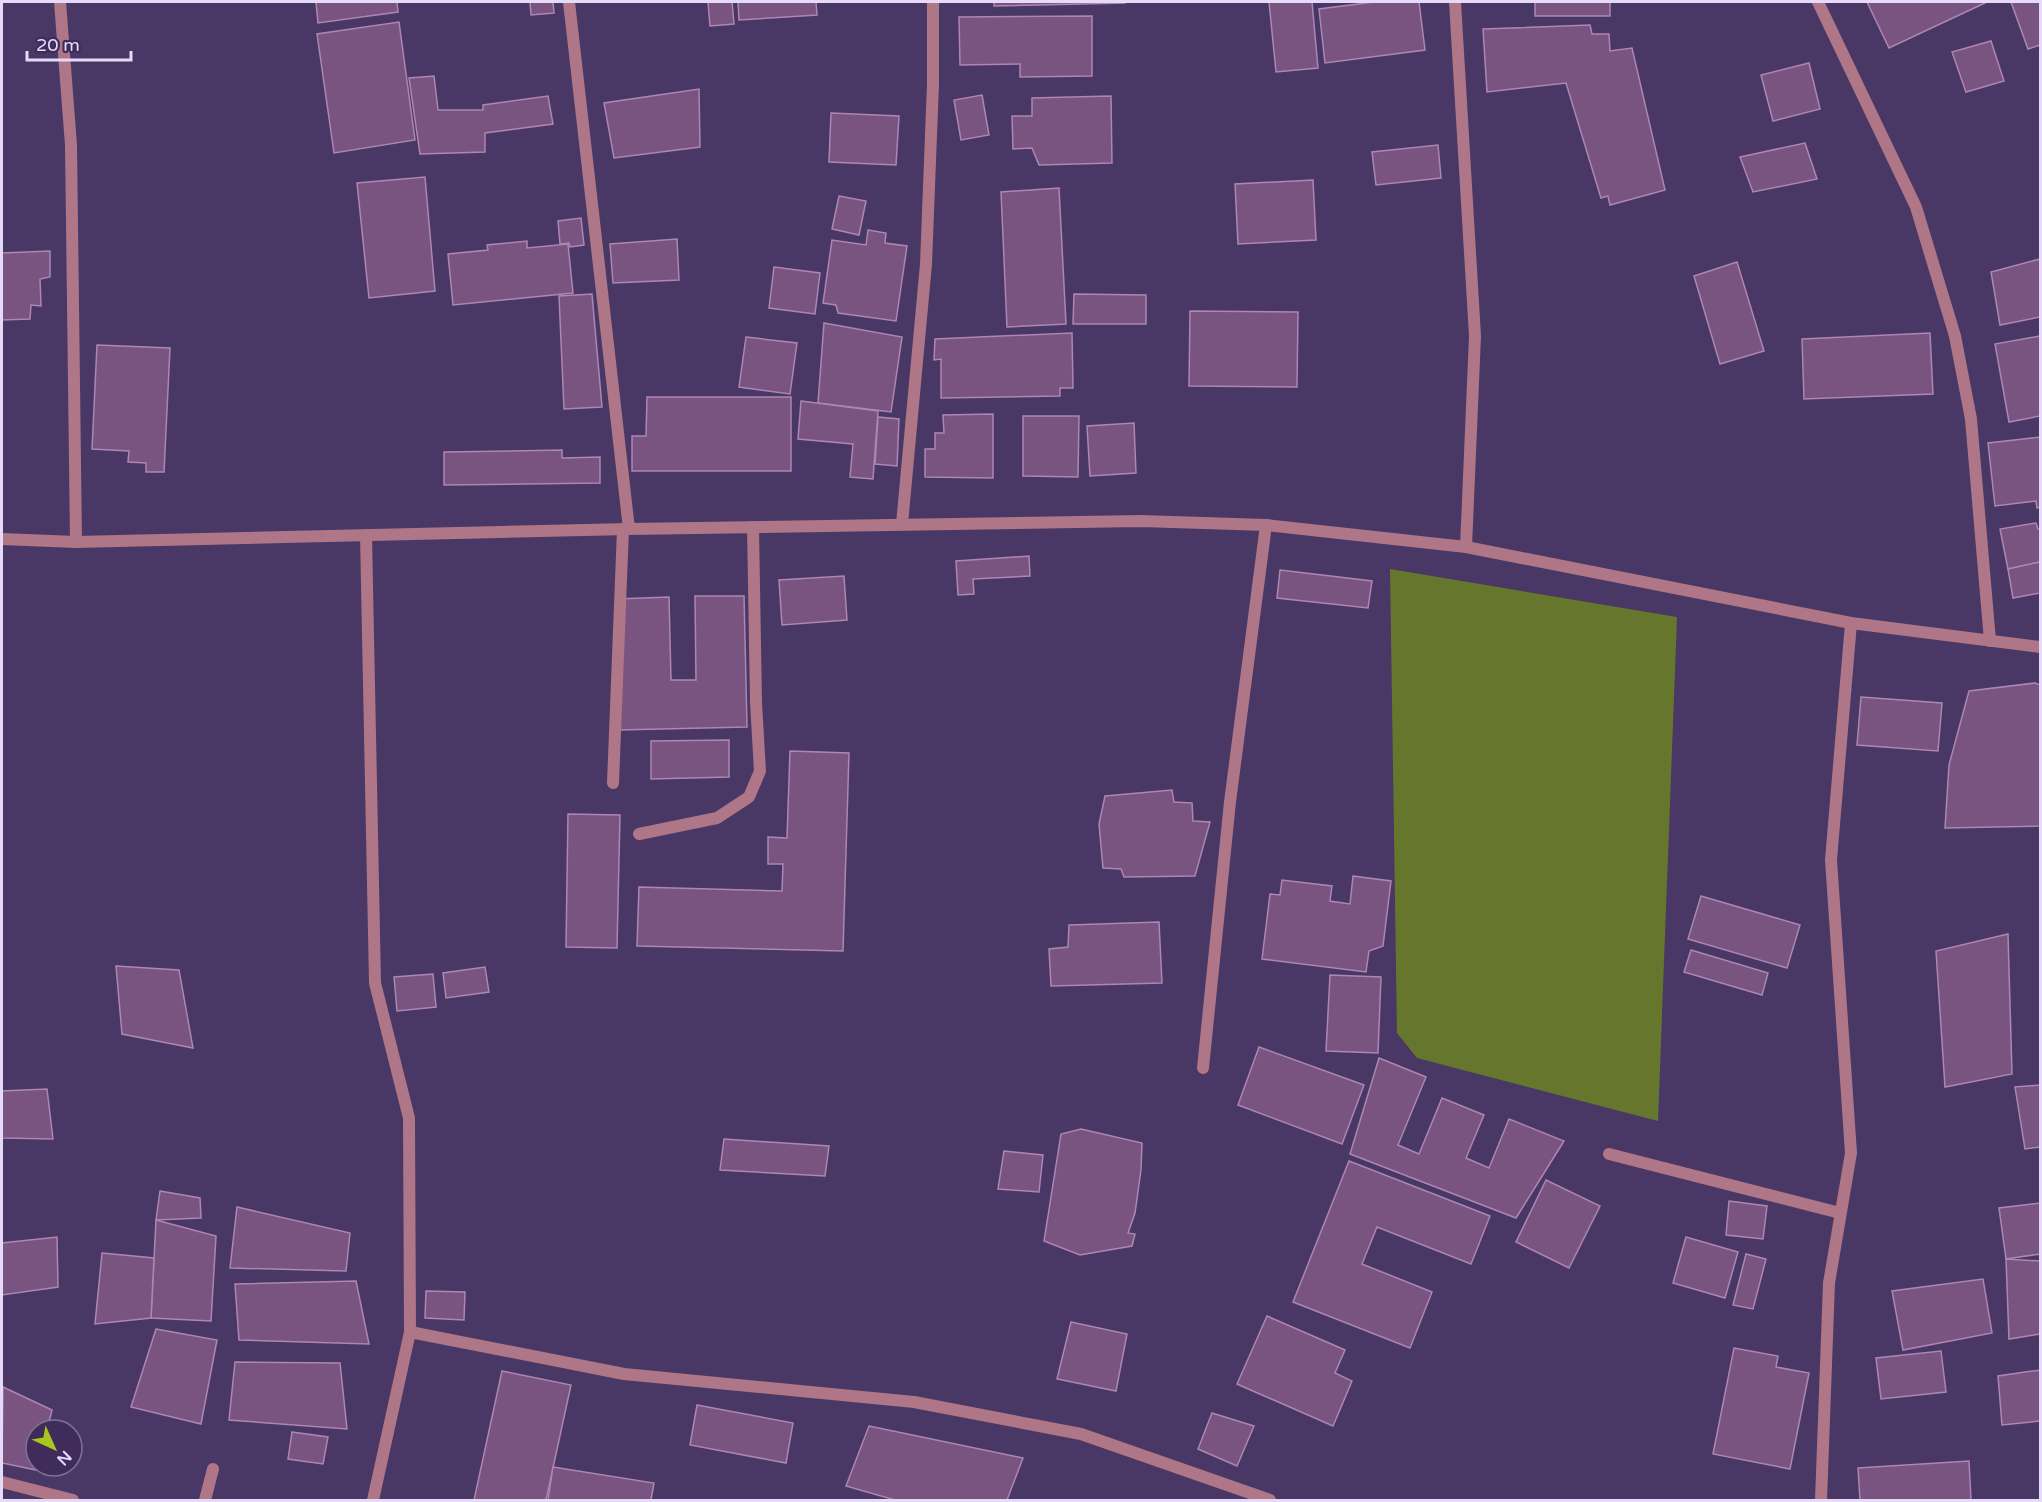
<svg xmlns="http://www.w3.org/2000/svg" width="2042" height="1502" font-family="'Varela Round',sans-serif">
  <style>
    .forest { fill: #66772d }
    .building { fill: #795480; stroke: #ad86b4; stroke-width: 1.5 }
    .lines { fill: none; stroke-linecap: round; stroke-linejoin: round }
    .service { stroke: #ae7686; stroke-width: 12 }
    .minor { stroke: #ae7686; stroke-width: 12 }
  </style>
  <rect width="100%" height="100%" fill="#493765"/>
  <!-- forest -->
  <polygon class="forest" points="1390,569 1677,617 1658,1121 1417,1058 1397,1033"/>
  <!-- building -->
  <g class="building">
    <polygon points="316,2 397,2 398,12 318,23"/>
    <polygon points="530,2 553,2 554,13 531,15"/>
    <polygon points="708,2 732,2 734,24 710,26"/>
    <polygon points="738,2 816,2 817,15 739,20"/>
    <polygon points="994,2 1125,2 1125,3 994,6"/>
    <polygon points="1269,2 1312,2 1318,68 1276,72"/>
    <polygon points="1374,2 1419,2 1425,50 1325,63 1319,9"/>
    <rect x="1535" y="2" width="75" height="14"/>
    <polygon points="1867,2 1987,2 1889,48"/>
    <polygon points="2011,2 2040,2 2040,45 2028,49"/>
    <polygon points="1092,16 1092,76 1020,77 1020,64 960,65 959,17"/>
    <polygon points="399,22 415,140 334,153 317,34"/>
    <polygon points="1590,25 1592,34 1609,34 1610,51 1632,48 1665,190 1610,205 1608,196 1601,198 1566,83 1487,92 1483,29"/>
    <polygon points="1991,41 2004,81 1966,92 1952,52"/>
    <polygon points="1809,63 1820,109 1773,121 1761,75"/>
    <polygon points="434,76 438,110 483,110 483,105 548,96 553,124 485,133 485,152 420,154 409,78"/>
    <polygon points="699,89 700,147 614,158 604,103"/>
    <polygon points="982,95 989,135 961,140 954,100"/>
    <polygon points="1111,96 1112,163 1039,165 1032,148 1013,149 1012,116 1032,116 1032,98"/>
    <polygon points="831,113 899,116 896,165 829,162"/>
    <polygon points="1805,143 1817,179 1753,192 1740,157"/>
    <polygon points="1438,145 1441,178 1376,185 1372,152"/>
    <polygon points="425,177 435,291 369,298 357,183"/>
    <polygon points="1313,180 1316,240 1238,244 1235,184"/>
    <polygon points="1059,188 1066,324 1007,327 1001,192"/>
    <polygon points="839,196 866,201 859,235 832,229"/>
    <polygon points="581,218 584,245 570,247 569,243 560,244 558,221"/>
    <polygon points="868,230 886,233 885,243 907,246 896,321 838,313 836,305 823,303 832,240 866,245"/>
    <polygon points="677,239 679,280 613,283 610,244"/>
    <polygon points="527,241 527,248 568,244 573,293 453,305 448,254 488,250 487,245"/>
    <polygon points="50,251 50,277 40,279 41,306 31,305 30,319 2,320 2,253"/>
    <polygon points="2040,259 2040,317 2000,325 1991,272"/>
    <polygon points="1737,262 1764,351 1720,364 1694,276"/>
    <polygon points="774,267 820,273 815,314 769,308"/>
    <polygon points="592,294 602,407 564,409 559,296"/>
    <polygon points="1074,294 1146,295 1146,324 1073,324"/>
    <polygon points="1190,311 1298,312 1297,387 1189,386"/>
    <polygon points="824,323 902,337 891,412 818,403"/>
    <polygon points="1072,333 1073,388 1060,388 1060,396 941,398 941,359 934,360 935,339"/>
    <polygon points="1930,333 1933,394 1804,399 1802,339"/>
    <polygon points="2040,336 2040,416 2009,422 1995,344"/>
    <polygon points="746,337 797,343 790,394 739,387"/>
    <polygon points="97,345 170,348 164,472 146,472 146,463 128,462 129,451 92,449"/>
    <polygon points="647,397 791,397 791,471 632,471 632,436 646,436"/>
    <polygon points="801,401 878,411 873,479 850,477 853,444 798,439"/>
    <polygon points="993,414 993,478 925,477 925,449 935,449 935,433 944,433 943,415"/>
    <polygon points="1023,416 1079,416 1078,477 1023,476"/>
    <polygon points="878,417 899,419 897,466 875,464"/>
    <polygon points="1134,423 1136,473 1090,476 1087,426"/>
    <polygon points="2040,437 2040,507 2037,508 2036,501 1995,506 1988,443"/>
    <polygon points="562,450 562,458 600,457 600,483 444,485 444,452"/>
    <polygon points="2036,523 2038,529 2040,529 2040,562 2008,569 2000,529"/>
    <polygon points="1029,556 1030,576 973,579 974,594 958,595 956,561"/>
    <polygon points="2040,562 2040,593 2013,598 2008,569"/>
    <polygon points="1280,570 1372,581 1368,608 1277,598"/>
    <polygon points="844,576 847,620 782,625 779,580"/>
    <polygon points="695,596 744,596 747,727 619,730 616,599 669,597 671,680 696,680"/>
    <polygon points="2035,683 2040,685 2040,826 1945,828 1949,765 1969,691"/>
    <polygon points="1861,697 1942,703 1938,751 1857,745"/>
    <polygon points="729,740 729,777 651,779 651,741"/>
    <polygon points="790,751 849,753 843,951 637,946 639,887 782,891 783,864 768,864 768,837 787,838"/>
    <polygon points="1172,790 1174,802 1192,803 1193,821 1210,822 1195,876 1124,877 1121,869 1103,868 1099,824 1105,796"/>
    <polygon points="568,814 620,815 617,948 566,947"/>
    <polygon points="1353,876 1391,881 1383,946 1369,951 1366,972 1262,959 1270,894 1280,895 1282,880 1332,886 1330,901 1350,904"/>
    <polygon points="1701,896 1800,925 1787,968 1688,939"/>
    <polygon points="1159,922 1162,983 1051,986 1049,949 1068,947 1069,925"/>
    <polygon points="2008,934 2012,1074 1945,1087 1936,951"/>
    <polygon points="1691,950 1768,973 1762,995 1684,972"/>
    <polygon points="116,966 179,970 193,1048 122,1034"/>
    <polygon points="485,967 489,992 446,998 443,973"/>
    <polygon points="433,974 436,1007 397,1011 394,977"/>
    <polygon points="1330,975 1381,977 1378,1053 1326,1051"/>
    <polygon points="1259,1047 1364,1085 1342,1144 1238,1105"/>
    <polygon points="1379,1058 1426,1077 1398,1145 1419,1154 1442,1098 1484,1115 1466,1158 1489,1168 1509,1119 1564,1141 1516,1218 1350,1154"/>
    <polygon points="2040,1085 2040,1147 2025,1149 2015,1087"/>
    <polygon points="47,1089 53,1139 2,1138 2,1091"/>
    <polygon points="1081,1129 1142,1143 1141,1170 1135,1213 1128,1233 1135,1234 1132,1246 1080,1255 1044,1241 1061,1134"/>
    <polygon points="724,1139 829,1146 825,1176 720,1170"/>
    <polygon points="1004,1151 1043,1155 1039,1192 998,1189"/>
    <polygon points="1349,1161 1490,1216 1471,1264 1377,1227 1362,1264 1432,1292 1410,1348 1293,1302"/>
    <polygon points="1546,1180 1600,1206 1569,1268 1516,1242"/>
    <polygon points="160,1191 200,1198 201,1218 156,1220"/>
    <polygon points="1729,1201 1767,1206 1763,1239 1726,1235"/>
    <polygon points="2040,1203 2040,1254 2006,1259 1999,1208"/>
    <polygon points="237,1207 350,1233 346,1271 230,1268"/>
    <polygon points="156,1220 216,1236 211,1321 151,1318"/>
    <polygon points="57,1237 58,1287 2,1295 2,1243"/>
    <polygon points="1686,1237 1738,1252 1725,1298 1673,1283"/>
    <polygon points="102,1253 154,1258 151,1318 95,1324"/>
    <polygon points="1746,1254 1766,1259 1753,1309 1733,1305"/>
    <polygon points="2006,1259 2040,1261 2040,1334 2009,1339"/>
    <polygon points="1983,1279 1992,1333 1903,1350 1892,1291"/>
    <polygon points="356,1281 369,1344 239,1340 235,1284"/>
    <polygon points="426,1291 465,1292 464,1320 425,1318"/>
    <polygon points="1267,1316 1345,1350 1335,1373 1352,1381 1333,1426 1237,1384"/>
    <polygon points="1071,1322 1127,1334 1116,1391 1057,1379"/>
    <polygon points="156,1329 217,1340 201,1424 131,1407"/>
    <polygon points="1734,1348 1778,1356 1776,1367 1809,1373 1790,1469 1713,1454"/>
    <polygon points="1941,1351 1946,1392 1881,1399 1876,1358"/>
    <polygon points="235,1362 340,1363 347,1429 229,1420"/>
    <polygon points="2040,1370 2040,1421 2002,1425 1998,1376"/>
    <polygon points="502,1371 571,1385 546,1500 474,1500"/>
    <polygon points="3,1387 52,1410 47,1430 36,1430 36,1470 2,1463"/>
    <polygon points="697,1405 793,1423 786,1463 690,1445"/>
    <polygon points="1212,1413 1254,1426 1237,1466 1198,1449"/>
    <polygon points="869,1426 1023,1458 1007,1500 895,1500 846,1486"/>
    <polygon points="292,1432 328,1437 323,1464 288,1459"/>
    <polygon points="1969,1461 1971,1500 1860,1500 1858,1468"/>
    <polygon points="553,1467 654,1483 651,1500 548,1500"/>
  </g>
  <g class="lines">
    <!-- service -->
    <polyline class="service" points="639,834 717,818 749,797 760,771 756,703 753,527"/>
    <!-- minor -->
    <g class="minor">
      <polyline points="60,2 71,145 76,542"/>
      <polyline points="569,2 629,529"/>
      <polyline points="1455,2 1475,336 1466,547"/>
      <polyline points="1818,2 1916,207 1955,336 1971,419 1990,641"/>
      <polyline points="902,524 926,264 933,84 933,2"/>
      <polyline points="366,535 375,983 409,1118 410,1332 373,1500"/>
      <polyline points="2,539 76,542 629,529 1141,521 1266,525 1466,547 1851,623 2040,647"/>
      <polyline points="613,783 623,529"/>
      <polyline points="1203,1068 1230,802 1266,525"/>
      <polyline points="1609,1154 1840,1213"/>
      <polyline points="410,1332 624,1374 914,1402 1081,1434 1270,1500"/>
      <polyline points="2,1482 73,1500"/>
      <polyline points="205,1500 213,1469"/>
      <polyline points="1821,1500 1829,1283 1851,1153 1831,860 1851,623"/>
    </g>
  </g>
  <!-- border -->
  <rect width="2042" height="1502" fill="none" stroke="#e5dbf8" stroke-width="6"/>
  <!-- north arrow -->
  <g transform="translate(54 1448) rotate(135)"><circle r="28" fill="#3f2c5a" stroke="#817299" stroke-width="1.5"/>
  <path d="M0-4.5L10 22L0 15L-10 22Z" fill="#a7c71e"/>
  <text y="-9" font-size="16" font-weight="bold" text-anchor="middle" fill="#e5dbf8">N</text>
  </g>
  <!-- scale -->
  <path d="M27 51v9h104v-9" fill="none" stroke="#e5dbf8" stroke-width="3"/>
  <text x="36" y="51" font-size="18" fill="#e5dbf8" stroke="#3f2c5a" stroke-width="4.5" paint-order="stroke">20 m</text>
</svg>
